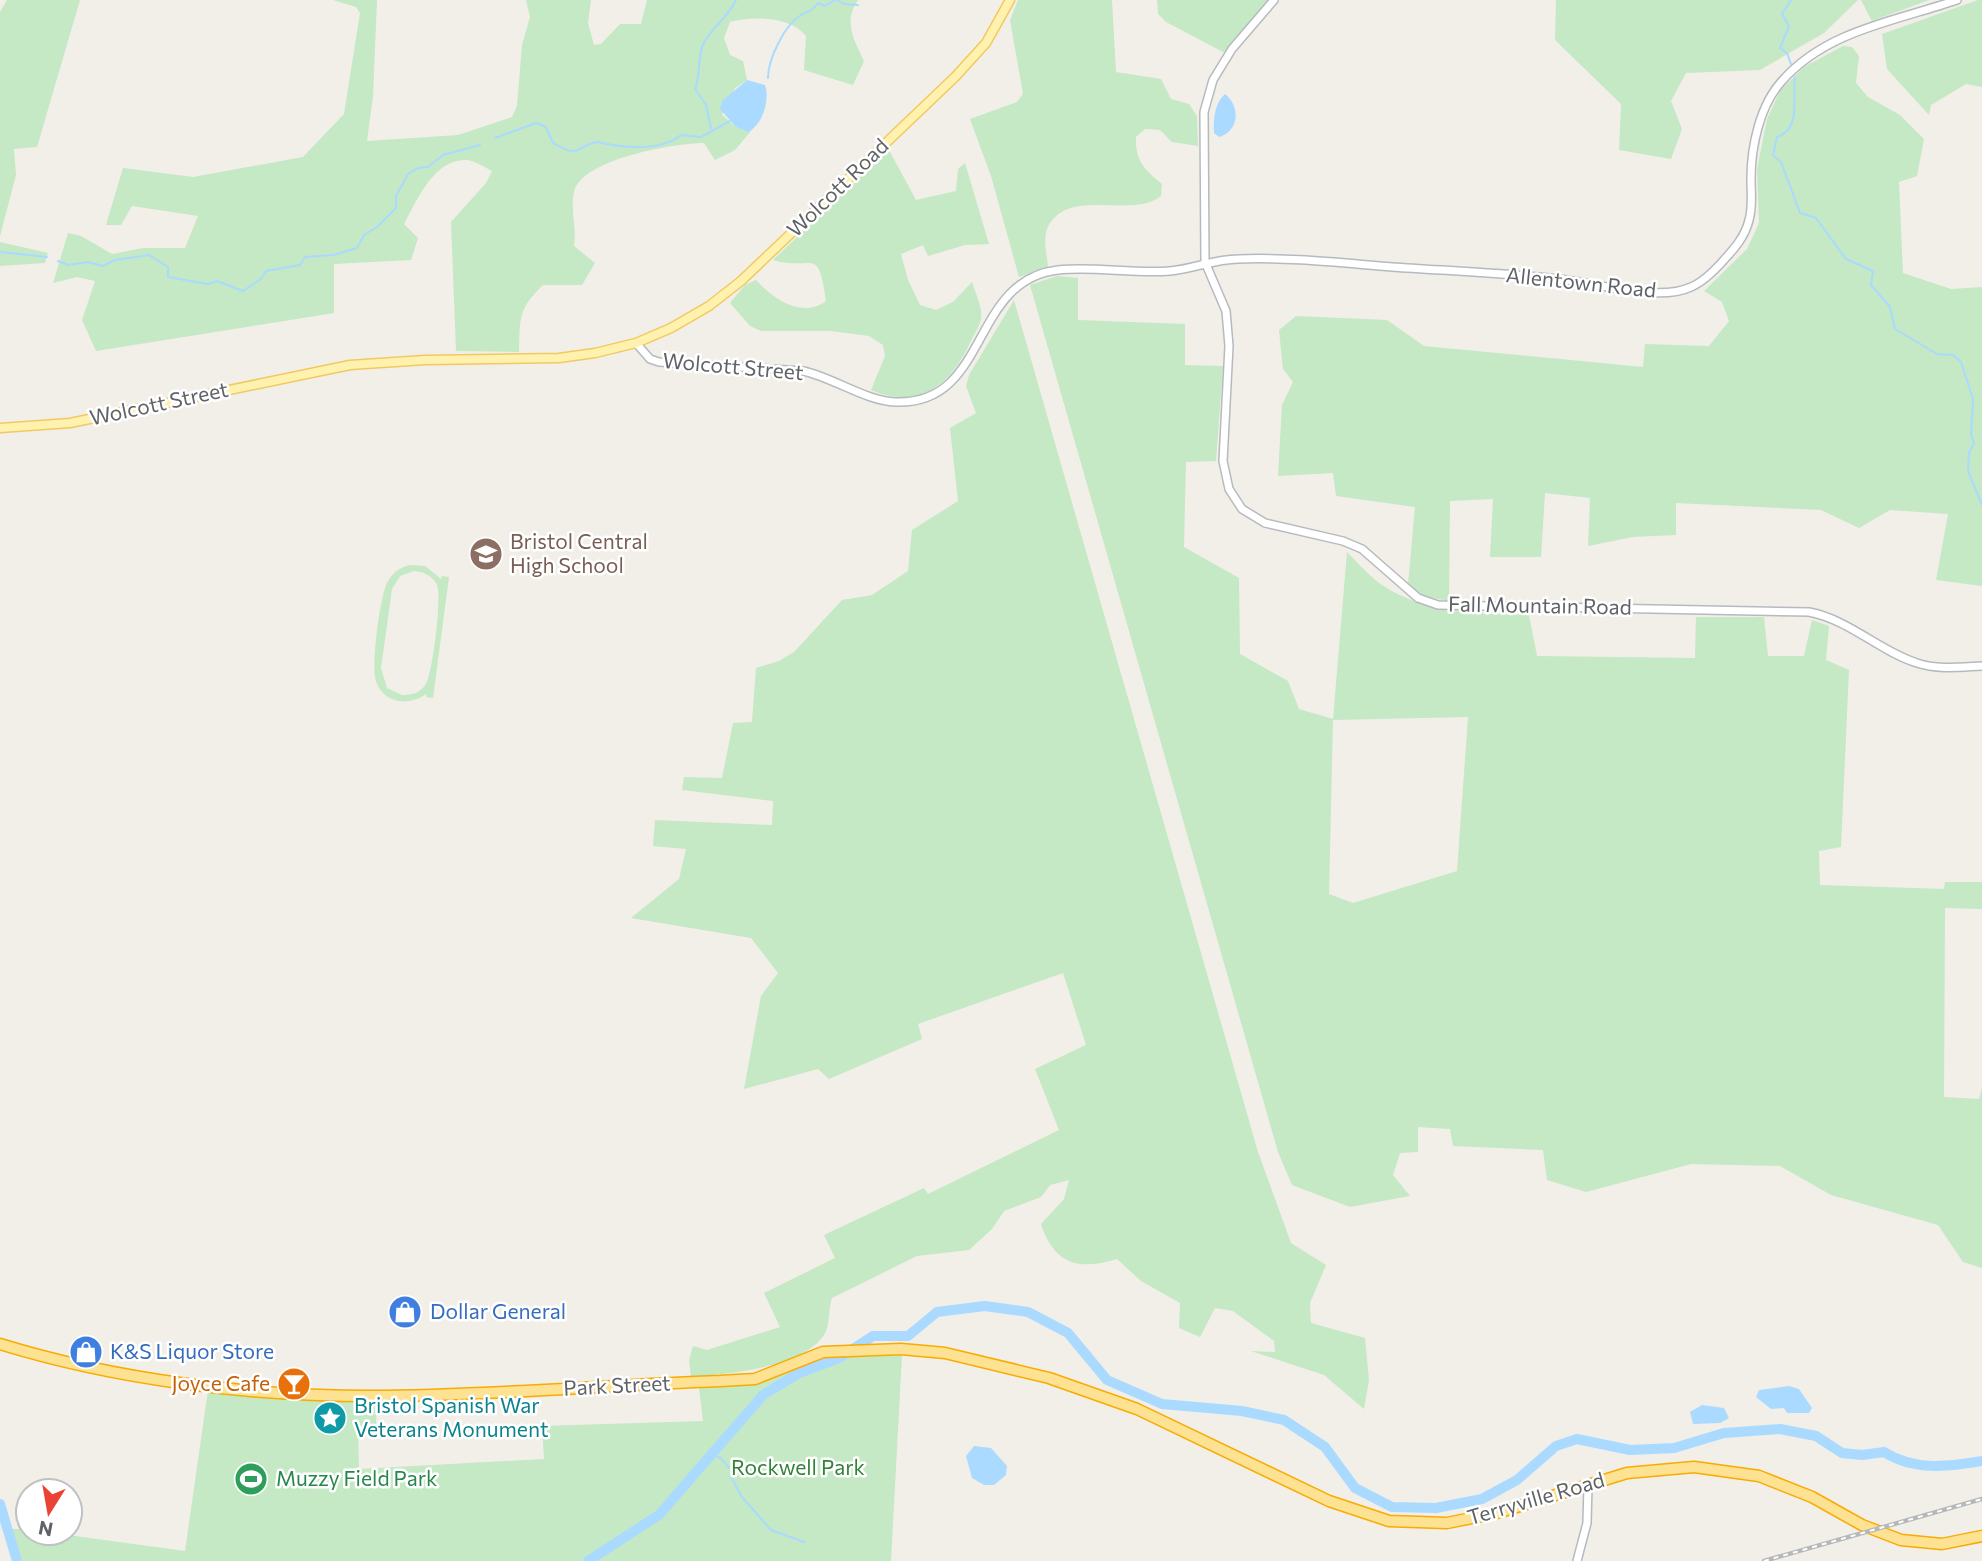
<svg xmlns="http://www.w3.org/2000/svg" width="1982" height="1561" font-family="Commissioner,sans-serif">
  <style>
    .green { fill: #c5e8c5; fill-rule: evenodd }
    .water { fill: #aadaff }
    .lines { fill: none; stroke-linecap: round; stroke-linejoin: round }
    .stream { stroke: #aadaff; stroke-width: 2 }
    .river { stroke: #aadaff; stroke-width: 10 }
    .secondary-casing { stroke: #b6babf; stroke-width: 10 }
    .primary-casing { stroke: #f2c960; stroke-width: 11 }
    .highway-casing { stroke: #f9ab00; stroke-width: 13 }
    .secondary { stroke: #fff; stroke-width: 7 }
    .primary { stroke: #fff2af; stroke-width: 8 }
    .highway { stroke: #fde293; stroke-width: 10 }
    .rail-casing { stroke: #b6b7b8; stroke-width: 4.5 }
    .rail { stroke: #fff; stroke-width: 2; stroke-dasharray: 5; stroke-linecap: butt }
    .labels { text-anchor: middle; stroke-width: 5; stroke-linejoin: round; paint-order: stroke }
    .street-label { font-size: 21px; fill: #5f6368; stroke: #fff }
    .education-label { font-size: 21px; fill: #785e54; stroke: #fff; text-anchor: start }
    .shop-label { font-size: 21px; fill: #366cbe; stroke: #fff; text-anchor: start }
    .food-label { font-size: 21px; fill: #c56008; stroke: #fff; text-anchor: end }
    .culture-label { font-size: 21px; fill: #0d838f; stroke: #fff; text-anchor: start }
    .park-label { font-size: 21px; fill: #348238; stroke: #fff }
    .leisure-label { font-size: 21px; fill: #27864d; stroke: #fff; text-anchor: start }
  </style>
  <rect width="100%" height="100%" fill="#f1efe8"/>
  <!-- green -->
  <g class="green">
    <polygon points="7,0 80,0 37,147 14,149 16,175 0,236 0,12"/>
    <path d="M333,0h44l-4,96 -6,45 91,-6 54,-18 5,-11 5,-61 8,-28 -4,-17h65l-3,23 6,22 7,-1 19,-20h21l6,-24h211c-15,21 -4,40 6,61l-11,24 -49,-15 2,-34c-16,-20 -54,-20 -76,-14l-6,16 6,17 13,6 4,19 -12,8 -13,27 13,11 16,5 -16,19 -20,10 -11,-17c-29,0 -123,16 -130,49 -4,17 3,37 0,54l21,17 -13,22h-39c-25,24 -23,33 -24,67l-63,-1 -5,-129 35,-39 6,-12c-8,-4 -18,-11 -26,-11 -32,-1 -49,40 -62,64l14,14 -7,22 -77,4v49l-238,38 -14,-31 13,-39 -18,-4 -24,6 15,-50 13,3 31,18 31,-6h42l13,-32 -66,-10 -11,19h-15l17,-57 70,9 110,-20 41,-43 16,-101 -4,-6z"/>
    <path d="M1018,0h94l4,72 45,7 10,20 18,5 8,12 1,30 -26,-4 -12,-12 -15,-1 -9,8c-1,23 8,33 26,47l-1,12c-29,24 -95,-11 -114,33 -4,10 0,27 1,38l-29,10 -28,-101 -21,-57 47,-17 6,-8 -13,-74z"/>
    <polygon points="1157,0 1268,0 1225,53 1166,22 1158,14"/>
    <polygon points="1556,0 1858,0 1824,33 1760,70 1686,73 1671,101 1682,129 1671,159 1619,150 1621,104 1555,40"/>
    <polygon points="1861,0 1929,0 1872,21"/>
    <polygon points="1978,0 1982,0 1982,87 1966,84 1931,105 1929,115 1887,69 1882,34"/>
    <polygon points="1843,46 1852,47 1859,56 1856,83 1868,97 1900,115 1924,139 1917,176 1899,182 1903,273 1951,289 1982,287 1982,586 1936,580 1948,514 1890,510 1859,528 1821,510 1676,503 1676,535 1633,537 1588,546 1590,498 1545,493 1541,557 1490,557 1493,499 1450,501 1449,601 1422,596 1408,584 1415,507 1336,496 1333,473 1278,476 1282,405 1293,382 1283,369 1279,330 1296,316 1387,320 1424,346 1643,367 1645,344 1709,346 1729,321 1722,302 1704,291 1747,249 1759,223 1757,169 1767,119 1780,91 1804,67"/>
    <path d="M889,150l27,50 40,-9 2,-22 7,-6 24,81 -24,1 -37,11 -5,-11 -22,9 7,26 12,25 16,5 17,-8 19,-20c3,10 11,26 9,37 -1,7 -8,17 -11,24 -20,43 -52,67 -99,47l14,-34 -2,-11 -14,-9 -38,-5h-70l-11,-5 -20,-23 15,-18 11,-5c17,19 46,39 70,21 -8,-58 -13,-29 -53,-41z"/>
    <polygon points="0,242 48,253 45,263 0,266"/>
    <path d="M1057,276l21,2v42l107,4v41l38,1 -7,95 -30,1 -2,85 55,31 1,76 48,27 11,28 34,10 14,-167c11,11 22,24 35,33 46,30 95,28 147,30l8,41 158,2 1,-41h68l4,39h36l8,-36 17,6 -3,34 23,10 -8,177 -22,4 1,34 124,4 1,-7h37v27l-37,-1 -1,189 35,2 3,-12v181l-19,-6 -25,-37 -107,-30 -51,-29 -89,-2 -105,28 -39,-12 -4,-30 -90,-4 -3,-17 -32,-2v25l-18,1 -7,22 17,21 -60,11 -58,-22 -14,-33 -248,-867zM1468,717l-11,154 -104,32 -24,-9 4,-174z"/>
    <path d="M1014,300l244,852 33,91 35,22 -16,38 1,20 54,15 4,42 -5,29 -40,-34 -73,-24 24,1 -1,-11 -41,-30 -18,-3 -15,29 -21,-9 1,-25 -39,-22 -24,-22c-39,12 -63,5 -76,-35l23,-25 5,-19 -19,5 -9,12 -37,14 -12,18 -23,21 -52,6 -85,42c-4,11 -2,28 -8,37 -22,33 -97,39 -133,42l-2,-17 4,-14 14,4 73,-23 -16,-34 71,-35 -11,-23 100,-47 4,6 131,-64 -24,-61 51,-24 -23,-72 -145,51 4,15 -93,40 -11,-10 -74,20 17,-93 17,-23 -27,-35 -120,-20 48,-39 7,-30 -33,-3 2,-26 117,5 1,-24 -91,-11 2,-13 38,1 11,-55 19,-1 4,-54 23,-7 15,-9 48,-52 30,-5 36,-24 4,-41 46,-29 -8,-73 26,-15 -10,-27 3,-11z"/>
    <path d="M409,565l16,1 16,13 1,-3 7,1 -16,121 -7,-1v-3c-19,14 -46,8 -51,-17 -3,-16 5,-83 13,-96 5,-9 12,-13 21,-16zM414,571c10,1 18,4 23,14 5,11 -4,87 -11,99 -6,9 -14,11 -24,11l-15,-7 -6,-20 11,-79 8,-13z"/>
    <polygon points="902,1355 891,1561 22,1561 13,1546 13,1529 28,1529 28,1533 53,1533 185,1551 208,1390 377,1399 376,1425 358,1428 359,1469 544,1459 542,1426 703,1421 699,1388 760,1382 810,1362 830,1358"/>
  </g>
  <!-- water -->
  <g class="water">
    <path d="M747,80l18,5c5,15 -2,39 -17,47l-13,-6 -15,-17 2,-8z"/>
    <path d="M1225,94c16,13 14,37 -6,43l-5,-4c-1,-14 1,-31 11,-39z"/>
    <polygon points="1789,1386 1799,1389 1812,1408 1809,1413 1787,1413 1784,1408 1771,1409 1756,1397 1759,1390"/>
    <polygon points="1702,1405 1724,1408 1729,1418 1720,1423 1693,1424 1690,1412"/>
    <polygon points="974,1446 991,1448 1007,1466 1006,1475 994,1485 984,1485 972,1478 966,1456"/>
  </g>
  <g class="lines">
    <!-- stream -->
    <g class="stream">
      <polyline points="837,0 844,4 858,5"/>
      <polyline points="1791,0 1782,14 1789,26 1780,48 1787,53 1791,64"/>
      <path d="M1795,77c-3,19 7,52 -18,60l-4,18 8,7 19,51 16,5 30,41 27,12 -2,14 19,22 5,22 42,25 16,1 8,7 12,37 -2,35 3,9 -5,10 -1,18 14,34"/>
      <path d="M768,78c0,-18 16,-53 33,-63 8,-4 11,-4 17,-12l7,3 10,-6"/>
      <path d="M711,128l-5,-23 -11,-16c6,-14 2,-30 8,-44 7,-17 25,-27 33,-45"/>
      <path d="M495,138l41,-15 10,4 7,16c30,17 21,3 44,-1 26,6 63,10 84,-7l20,2 29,-16"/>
      <polyline points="0,252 47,257"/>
      <polyline points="58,261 68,265 88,262 103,266 115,260 149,255 168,267 168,277 208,284 217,281 243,291 261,279 266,271 300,265 305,257 333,255 357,248 364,235 377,227 396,208 396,196 408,174 418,168 428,167 443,155 480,145"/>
      <polyline points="713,1455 721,1458 729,1468"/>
      <polyline points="731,1477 742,1497 771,1530 804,1542"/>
    </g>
    <!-- river -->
    <g class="river">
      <polyline points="0,1504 17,1561"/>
      <path d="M588,1561l71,-46 104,-120 36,-22 40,-15 34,-22h35l29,-24 48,-6 43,6 40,21 39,47 55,24 80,7 42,9 41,27 30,41 37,19 44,1 46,-9 35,-19 39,-34 21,-7 53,11 44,-2 50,-15 56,-4 36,7 26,17 20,2 22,-3c30,19 64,15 98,9"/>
    </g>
    <defs>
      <g id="secondary">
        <path d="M1274,0l-42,49 -19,31 -9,32 1,150 21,49 3,35 -6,115 6,28 13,20 23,14 78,18 19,8 56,49 20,7 371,7c41,8 70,39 108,51 21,7 44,4 65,3"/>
        <path d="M636,343l14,16 9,3 144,9c29,6 63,30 92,31 95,4 74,-122 163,-132 36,-4 75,4 112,1 23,-2 45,-12 68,-12 51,-2 103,4 154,8 58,4 117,6 174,13 35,4 93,22 125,7 12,-5 23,-16 32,-26 11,-12 22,-24 26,-41 4,-13 2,-27 2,-41 0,-33 9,-74 31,-98 45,-51 114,-60 175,-81"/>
        <polyline points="1577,1561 1587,1523 1588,1485"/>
      </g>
      <polyline id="primary" points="0,428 70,423 350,365 425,360 559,358 595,353 636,343 671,328 709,306 741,281 955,77 986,43 1010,0"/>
      <path id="highway" d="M0,1344c117,36 248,52 371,52 116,0 233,-11 349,-15l35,-2 68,-27 78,-3 44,4 104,25 88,31 192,92 60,20 58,2 50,-10 130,-40 67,-6 65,9 53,21 50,28 39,15 41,4 40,-8"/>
    </defs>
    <!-- secondary casing -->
    <use href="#secondary" class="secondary-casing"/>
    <!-- primary casing -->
    <use href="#primary" class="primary-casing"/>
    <!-- highway casing -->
    <use href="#highway" class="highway-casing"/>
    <!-- secondary -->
    <use href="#secondary" class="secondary"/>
    <!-- primary -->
    <use href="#primary" class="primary"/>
    <!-- highway -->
    <use href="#highway" class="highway"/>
    <defs>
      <polyline id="rail" points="1764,1561 1982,1499"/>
    </defs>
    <!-- rail casing -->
    <use href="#rail" class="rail-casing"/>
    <!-- rail -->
    <use href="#rail" class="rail"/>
  </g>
  <!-- icons -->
  <defs>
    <symbol id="school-disc" viewBox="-11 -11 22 22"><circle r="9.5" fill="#8d6e63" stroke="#fff"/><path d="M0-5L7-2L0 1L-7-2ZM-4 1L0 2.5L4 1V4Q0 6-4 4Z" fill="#fff"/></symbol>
    <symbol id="shop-disc" viewBox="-11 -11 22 22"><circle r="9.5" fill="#3f7fe0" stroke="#fff"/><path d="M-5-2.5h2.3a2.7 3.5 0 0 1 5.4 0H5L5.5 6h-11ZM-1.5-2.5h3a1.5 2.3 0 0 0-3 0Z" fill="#fff"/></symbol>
    <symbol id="bar-disc" viewBox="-11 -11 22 22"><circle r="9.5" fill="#e8710a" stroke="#fff"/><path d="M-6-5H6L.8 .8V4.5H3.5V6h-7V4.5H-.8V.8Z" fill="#fff"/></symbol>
    <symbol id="sight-disc" viewBox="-11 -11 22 22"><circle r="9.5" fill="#0f9aa8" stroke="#fff"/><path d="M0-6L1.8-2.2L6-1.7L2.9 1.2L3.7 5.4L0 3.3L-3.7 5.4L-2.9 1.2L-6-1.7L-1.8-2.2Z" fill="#fff"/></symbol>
    <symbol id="stadium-disc" viewBox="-11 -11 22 22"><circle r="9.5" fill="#2e9e5b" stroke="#fff"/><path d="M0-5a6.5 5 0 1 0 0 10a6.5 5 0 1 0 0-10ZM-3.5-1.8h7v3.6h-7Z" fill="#fff"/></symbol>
  </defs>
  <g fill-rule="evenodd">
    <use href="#school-disc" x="467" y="535" width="38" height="38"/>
    <use href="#shop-disc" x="386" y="1293" width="38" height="38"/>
    <use href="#shop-disc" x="67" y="1333" width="38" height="38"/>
    <use href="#bar-disc" x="275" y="1365" width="38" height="38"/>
    <use href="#sight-disc" x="311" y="1399" width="38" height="38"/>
    <use href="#stadium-disc" x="232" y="1460" width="38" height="38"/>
  </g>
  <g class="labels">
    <!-- street labels -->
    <g class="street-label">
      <text transform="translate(838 188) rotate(-44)" y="7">Wolcott Road</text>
      <text transform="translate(1581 283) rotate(6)" y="7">Allentown Road</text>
      <text transform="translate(733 367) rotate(5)" y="7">Wolcott Street</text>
      <text transform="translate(159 404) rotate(-12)" y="7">Wolcott Street</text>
      <text transform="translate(1540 606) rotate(1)" y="7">Fall Mountain Road</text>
      <text transform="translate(617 1386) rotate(-3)" y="7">Park Street</text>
      <text transform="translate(1536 1499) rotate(-16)" y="7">Terryville Road</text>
    </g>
    <!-- education labels -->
    <g class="education-label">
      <text x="510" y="549">Bristol Central<tspan x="510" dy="24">High School</tspan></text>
    </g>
    <!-- shop labels -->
    <g class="shop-label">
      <text x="430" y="1319">Dollar General</text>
      <text x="110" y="1359">K&amp;S Liquor Store</text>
    </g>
    <!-- food labels -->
    <g class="food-label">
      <text x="270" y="1391">Joyce Cafe</text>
    </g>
    <!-- culture labels -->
    <g class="culture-label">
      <text x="354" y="1413">Bristol Spanish War<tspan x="354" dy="24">Veterans Monument</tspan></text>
    </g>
    <!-- park labels -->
    <g class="park-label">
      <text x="798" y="1475">Rockwell Park</text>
    </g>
    <!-- leisure labels -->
    <g class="leisure-label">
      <text x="276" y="1486">Muzzy Field Park</text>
    </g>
  </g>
  <!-- north arrow -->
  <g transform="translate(49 1512) rotate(191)"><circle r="33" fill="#ffffff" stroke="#bfc1c3" stroke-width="2"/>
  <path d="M0-5L12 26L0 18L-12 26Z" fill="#ea4335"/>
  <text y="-10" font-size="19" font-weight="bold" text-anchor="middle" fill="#5f6368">N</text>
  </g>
</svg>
